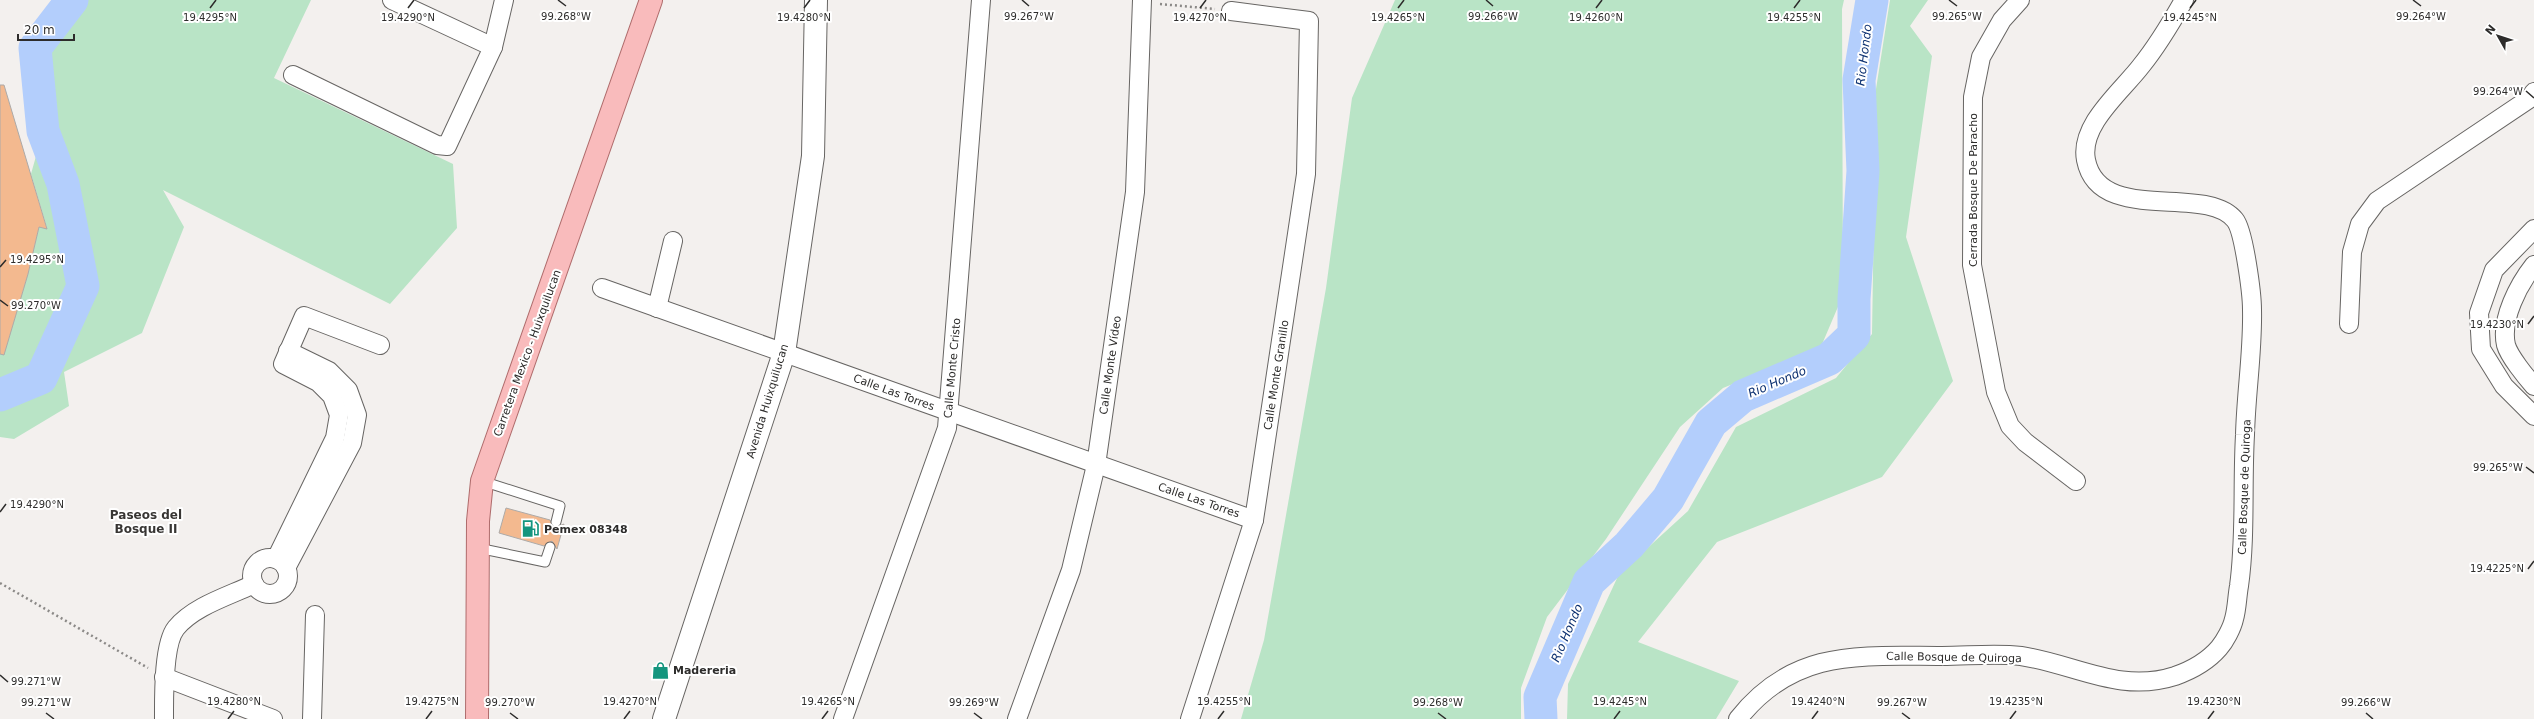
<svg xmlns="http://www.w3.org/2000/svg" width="2534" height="719" font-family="'DejaVu Sans',sans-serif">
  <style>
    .green { fill: #b9e4c6 }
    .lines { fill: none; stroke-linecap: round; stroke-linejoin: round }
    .river { stroke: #b3cefc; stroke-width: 33 }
    .building { fill: #f3b98f; stroke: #adaaa8 }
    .service-casing { stroke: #676563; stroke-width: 11 }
    .minor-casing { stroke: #676563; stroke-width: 20 }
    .tertiary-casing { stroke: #676563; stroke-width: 24 }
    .primary-casing { stroke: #af6c6c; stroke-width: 24 }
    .path { stroke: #8b8987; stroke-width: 2.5; stroke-dasharray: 2 3; stroke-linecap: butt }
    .service { stroke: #fff; stroke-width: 9 }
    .minor { stroke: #fff; stroke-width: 18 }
    .tertiary { stroke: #fff; stroke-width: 22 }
    .primary { stroke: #f9bbbc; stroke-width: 22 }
    .ticks { fill: none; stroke: #2d2c2b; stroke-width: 1.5 }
    .labels { text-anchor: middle; stroke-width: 4; stroke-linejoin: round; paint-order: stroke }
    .street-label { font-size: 11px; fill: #2d2c2b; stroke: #fff }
    .poi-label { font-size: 11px; font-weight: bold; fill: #2d2c2b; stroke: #fff; text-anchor: start }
    .water-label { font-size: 12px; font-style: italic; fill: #0d3171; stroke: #fff }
    .neighbourhood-label { font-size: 12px; font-weight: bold; fill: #383634; stroke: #fff }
    .ticks-label { font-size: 10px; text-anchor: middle; fill: #2d2c2b; stroke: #fff; stroke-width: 4; stroke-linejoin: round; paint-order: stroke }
  </style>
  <rect width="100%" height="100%" fill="#f3f0ee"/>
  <!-- green -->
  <g class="green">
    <polygon points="69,0 311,0 274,78 453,164 457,228 390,304 163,190 184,227 142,333 64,372 69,406 14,439 0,437 0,342 7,344 28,274 39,227 47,228 31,174 43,131 35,48"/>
    <polygon points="1395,0 1844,0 1842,9 1843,295 1820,349 1723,388 1680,427 1606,539 1547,617 1521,688 1521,719 1241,719 1264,640 1326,288 1352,98"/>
    <polygon points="1890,0 1928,0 1910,26 1932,56 1906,237 1953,381 1882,477 1717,542 1638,642 1739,681 1716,719 1567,719 1568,684 1619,574 1688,511 1736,427 1836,378 1872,334 1876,89"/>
  </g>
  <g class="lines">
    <!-- river -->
    <g class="river">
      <polyline points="0,395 41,378 83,286 63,184 43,131 35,48 72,0"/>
      <polyline points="1541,719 1540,697 1589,582 1629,545 1668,499 1711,423 1743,396 1829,359 1854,335 1854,299 1863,171 1859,80 1872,0"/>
    </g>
  </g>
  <!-- building -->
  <g class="building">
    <polygon points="0,85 4,85 47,229 39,227 28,274 4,355 0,354"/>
    <polygon points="506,508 550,520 554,528 564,524 557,549 552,541 544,546 499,533"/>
  </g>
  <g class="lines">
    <defs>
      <g id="service">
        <polyline points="482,481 560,506 556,522"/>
        <polyline points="478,548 545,562 550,547"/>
      </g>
      <g id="minor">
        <polyline points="392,0 493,47"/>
        <polyline points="2020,0 2002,20 1981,57 1973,97 1972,265 1996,392 2010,426 2025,442 2076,481"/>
        <polyline points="293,75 437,145 447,146 493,47 504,0"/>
        <polyline points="2534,229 2494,270 2479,313 2481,349 2504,386 2534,416"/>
        <path d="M2534,265c-15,19 -34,54 -28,80 3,11 20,32 28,41"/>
        <polyline points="602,288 1254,520"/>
        <polyline points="657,308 673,241"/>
        <polyline points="2349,324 2352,252 2360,224 2377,201 2529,99 2534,92"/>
        <circle cx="270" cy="576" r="18"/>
        <polyline points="276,559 335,438 339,415 332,396 318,382 283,364 304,316 380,345"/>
        <polyline points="286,568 352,443 357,415 348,390 329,371 288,351"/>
        <polyline points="164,677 273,719"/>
        <path d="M164,719c0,-21 -1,-75 12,-91 18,-22 53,-32 78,-44"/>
        <polyline points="312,719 315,615"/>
        <polyline points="843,719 947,428 981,0"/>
        <polyline points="1017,719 1071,570 1096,465 1135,192 1142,0"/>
        <polyline points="1190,719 1254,520 1306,174 1309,21 1231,11"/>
        <path d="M1738,719c56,-71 122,-63 204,-63 26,0 54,-3 79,0 54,8 99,38 154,20 17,-6 32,-14 44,-28 6,-7 13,-20 15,-29 3,-10 3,-22 5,-33 7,-50 3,-100 6,-151 1,-42 8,-84 7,-125 0,-16 -8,-79 -17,-90 -29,-37 -136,6 -149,-60 -7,-35 36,-69 55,-94 17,-21 30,-43 43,-66"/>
      </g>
      <polyline id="tertiary" points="664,719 784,353 813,156 816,0"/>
      <polyline id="primary" points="477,719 478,521 482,481 651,0"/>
    </defs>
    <!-- service casing -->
    <use href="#service" class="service-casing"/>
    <!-- minor casing -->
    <use href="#minor" class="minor-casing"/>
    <!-- tertiary casing -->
    <use href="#tertiary" class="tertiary-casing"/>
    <!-- primary casing -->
    <use href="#primary" class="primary-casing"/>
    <!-- path -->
    <g class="path">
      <polyline points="1160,4 1215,9"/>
      <polyline points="0,583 148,668"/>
    </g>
    <!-- service -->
    <use href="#service" class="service"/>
    <!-- minor -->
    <use href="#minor" class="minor"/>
    <!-- tertiary -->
    <use href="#tertiary" class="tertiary"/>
    <!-- primary -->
    <use href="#primary" class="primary"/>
  </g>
  <!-- ticks -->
  <path class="ticks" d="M558,0l8,6M1022,0l7,6M1486,0l7,6M1949,0l8,6M2413,0l8,6M210,8l6,-8M408,8l6,-8M804,8l6,-8M1200,8l6,-8M1398,8l6,-8M1596,8l6,-8M1794,8l6,-8M2190,8l6,-8M2526,91l8,7M0,267l6,-7M0,300l8,6M2528,324l6,-8M2526,467l8,6M0,512l6,-8M2528,569l6,-8M0,675l8,7M46,713l8,6M510,713l8,6M974,713l8,6M1438,713l8,6M1902,713l8,6M2366,713l7,6M228,719l6,-8M426,719l6,-8M624,719l6,-8M822,719l6,-8M1218,719l6,-8M1614,719l6,-8M1812,719l6,-8M2010,719l6,-8M2208,719l6,-8"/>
  <!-- icons -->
  <defs>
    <symbol id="fuel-bare" viewBox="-9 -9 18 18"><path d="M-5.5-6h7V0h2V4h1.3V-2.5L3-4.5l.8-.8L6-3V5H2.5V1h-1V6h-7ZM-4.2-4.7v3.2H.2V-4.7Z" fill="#14957e" stroke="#fff" stroke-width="2.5" paint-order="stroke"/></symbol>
    <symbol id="shop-bare" viewBox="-9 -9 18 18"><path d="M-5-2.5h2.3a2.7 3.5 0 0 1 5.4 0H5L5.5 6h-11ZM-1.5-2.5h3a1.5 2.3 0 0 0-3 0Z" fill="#14957e" stroke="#fff" stroke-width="2.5" paint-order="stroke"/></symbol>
  </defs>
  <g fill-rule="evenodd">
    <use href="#fuel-bare" x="518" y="516" width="25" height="25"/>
    <use href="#shop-bare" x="648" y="658" width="25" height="25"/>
  </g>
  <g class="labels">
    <!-- street labels -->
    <g class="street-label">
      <text transform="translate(1973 190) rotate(-90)" y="4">Cerrada Bosque De Paracho</text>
      <text transform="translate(527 353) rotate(-70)" y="4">Carretera Mexico - Huixquilucan</text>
      <text transform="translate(1110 365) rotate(-82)" y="4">Calle Monte Vídeo</text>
      <text transform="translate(952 368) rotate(-85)" y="4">Calle Monte Cristo</text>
      <text transform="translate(1276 375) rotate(-81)" y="4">Calle Monte Granillo</text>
      <text transform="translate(894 392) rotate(20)" y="4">Calle Las Torres</text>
      <text transform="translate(767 401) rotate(-73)" y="4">Avenida Huixquilucan</text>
      <text transform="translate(2244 487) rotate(-88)" y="4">Calle Bosque de Quiroga</text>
      <text transform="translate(1199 500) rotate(19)" y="4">Calle Las Torres</text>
      <text transform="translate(1954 657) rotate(1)" y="4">Calle Bosque de Quiroga</text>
    </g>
    <!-- poi labels -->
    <g class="poi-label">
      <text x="544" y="533">Pemex 08348</text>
      <text x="673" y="674">Madereria</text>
    </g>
    <!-- water labels -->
    <g class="water-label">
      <text transform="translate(1864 55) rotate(-83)" y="4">Rio Hondo</text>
      <text transform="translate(1777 382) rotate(-23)" y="4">Rio Hondo</text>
      <text transform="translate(1567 633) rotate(-67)" y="4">Rio Hondo</text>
    </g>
    <!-- neighbourhood labels -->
    <g class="neighbourhood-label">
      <text x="146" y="519">Paseos del<tspan x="146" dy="14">Bosque II</tspan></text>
    </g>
  </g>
  <g class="ticks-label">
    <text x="566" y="20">99.268°W</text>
    <text x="1029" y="20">99.267°W</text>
    <text x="1493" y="20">99.266°W</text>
    <text x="1957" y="20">99.265°W</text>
    <text x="2421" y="20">99.264°W</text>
    <text x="210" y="21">19.4295°N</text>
    <text x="408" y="21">19.4290°N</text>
    <text x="804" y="21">19.4280°N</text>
    <text x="1200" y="21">19.4270°N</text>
    <text x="1398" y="21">19.4265°N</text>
    <text x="1596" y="21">19.4260°N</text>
    <text x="1794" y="21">19.4255°N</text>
    <text x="2190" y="21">19.4245°N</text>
    <text x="2498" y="95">99.264°W</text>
    <text x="37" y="263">19.4295°N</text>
    <text x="36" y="309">99.270°W</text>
    <text x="2497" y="328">19.4230°N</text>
    <text x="2498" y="471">99.265°W</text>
    <text x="37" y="508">19.4290°N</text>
    <text x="2497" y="572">19.4225°N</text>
    <text x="36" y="685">99.271°W</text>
    <text x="234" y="705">19.4280°N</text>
    <text x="432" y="705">19.4275°N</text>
    <text x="630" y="705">19.4270°N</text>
    <text x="828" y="705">19.4265°N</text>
    <text x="1224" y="705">19.4255°N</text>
    <text x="1620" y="705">19.4245°N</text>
    <text x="1818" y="705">19.4240°N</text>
    <text x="2016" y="705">19.4235°N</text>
    <text x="2214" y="705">19.4230°N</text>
    <text x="46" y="706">99.271°W</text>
    <text x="510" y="706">99.270°W</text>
    <text x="974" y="706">99.269°W</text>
    <text x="1438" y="706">99.268°W</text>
    <text x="1902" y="706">99.267°W</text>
    <text x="2366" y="706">99.266°W</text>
  </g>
  <!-- north arrow -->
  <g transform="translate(2498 36) rotate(309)" stroke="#ffffff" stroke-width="3" paint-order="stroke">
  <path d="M0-3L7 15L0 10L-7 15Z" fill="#2d2c2b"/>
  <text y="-6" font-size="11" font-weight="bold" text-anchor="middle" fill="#2d2c2b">N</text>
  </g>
  <!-- scale -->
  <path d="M18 34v6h56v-6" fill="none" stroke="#2d2c2b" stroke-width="2"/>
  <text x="24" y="34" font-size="12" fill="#2d2c2b" stroke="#ffffff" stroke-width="3" paint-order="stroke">20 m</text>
</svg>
